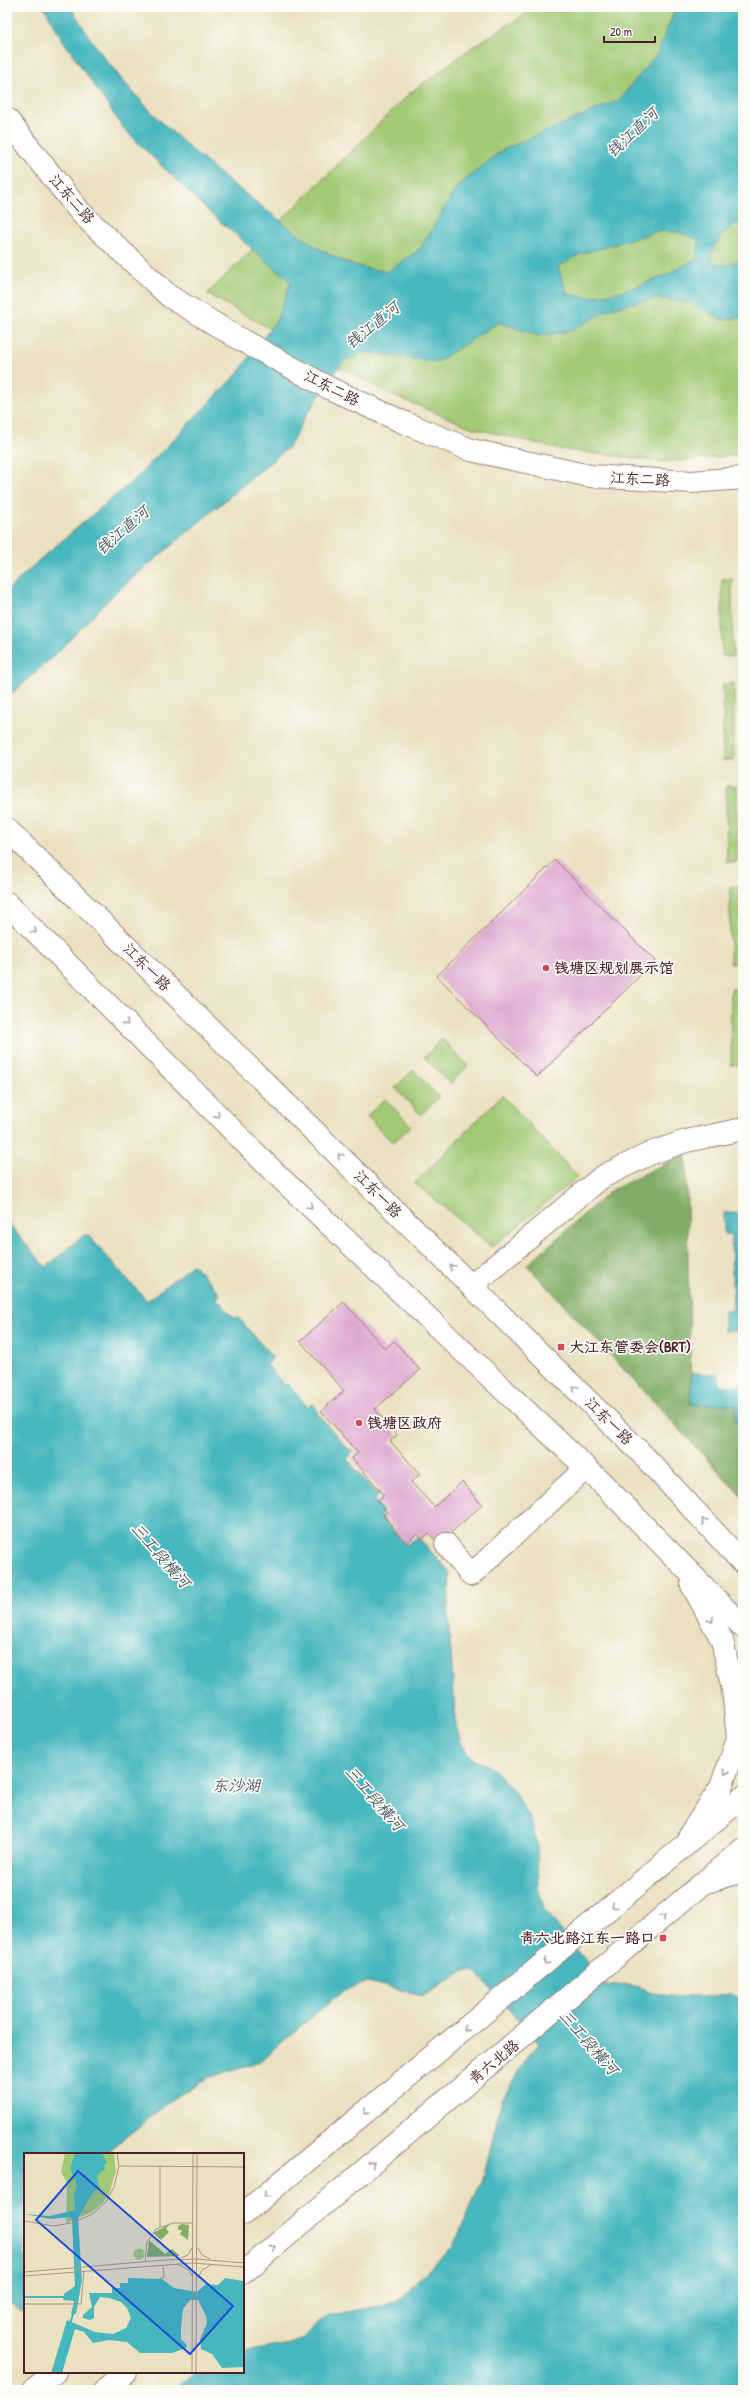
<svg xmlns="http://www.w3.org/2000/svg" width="750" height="2397" font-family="'Patrick Hand','LXGW WenKai TC',sans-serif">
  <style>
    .green { fill: #a2c974; stroke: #767450 }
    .forest { fill: #81ad66; stroke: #666648 }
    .water { fill: #47b7be; stroke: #486b74; fill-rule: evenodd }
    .building { fill: #dda8d0 }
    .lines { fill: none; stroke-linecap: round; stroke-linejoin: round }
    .minor-casing { stroke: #9a8076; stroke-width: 24 }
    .major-casing { stroke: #9a8076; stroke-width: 24 }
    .minor { stroke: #fff; stroke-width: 22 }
    .major { stroke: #fff; stroke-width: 22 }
    .oneway { stroke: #ae9aa0 }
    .poi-dot { fill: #d1495b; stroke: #fdfcf7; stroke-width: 1.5 }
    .labels { text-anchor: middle; stroke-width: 3.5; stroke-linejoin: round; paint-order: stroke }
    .street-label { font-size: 15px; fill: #4a1f2b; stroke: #fdfcf7 }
    .poi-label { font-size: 15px; font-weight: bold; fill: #4a1f2b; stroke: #fdfcf7; text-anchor: start }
    .water-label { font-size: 16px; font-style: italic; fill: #495c66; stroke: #fdfcf7 }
    .inset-river { fill: none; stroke: #47b7be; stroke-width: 2 }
    .inset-road { fill: none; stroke: #aa9384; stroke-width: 1 }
    .view { fill: #1d4ed8; fill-opacity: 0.15; stroke: #1d4ed8; stroke-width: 2 }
    .inset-edge { fill: none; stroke: #4a1f2b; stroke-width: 2 }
  </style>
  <rect width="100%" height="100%" fill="#fdfcf7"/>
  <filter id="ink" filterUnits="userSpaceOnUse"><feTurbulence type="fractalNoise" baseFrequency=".025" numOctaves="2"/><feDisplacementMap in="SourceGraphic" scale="8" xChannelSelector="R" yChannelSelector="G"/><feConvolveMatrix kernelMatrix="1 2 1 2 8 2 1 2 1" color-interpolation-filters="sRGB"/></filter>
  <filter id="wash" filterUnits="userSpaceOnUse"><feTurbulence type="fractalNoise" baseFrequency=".012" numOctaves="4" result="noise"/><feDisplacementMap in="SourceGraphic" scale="16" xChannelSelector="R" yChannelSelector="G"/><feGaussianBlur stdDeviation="0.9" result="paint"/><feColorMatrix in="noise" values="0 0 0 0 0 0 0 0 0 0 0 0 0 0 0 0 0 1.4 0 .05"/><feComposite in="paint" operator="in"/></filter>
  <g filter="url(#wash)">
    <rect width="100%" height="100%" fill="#eae1c0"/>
    <!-- green -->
    <g class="green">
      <polygon points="537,7 743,7 743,455 665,462 559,449 473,428 389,394 207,294 409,94 475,45"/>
      <polygon points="722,579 732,579 733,656 722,656"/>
      <rect x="723" y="684" width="11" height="76"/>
      <polygon points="726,786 737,786 737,862 727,862"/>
      <polygon points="730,886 740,886 741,963 730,963"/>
      <rect x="731" y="989" width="11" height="76"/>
      <polygon points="442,1039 468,1066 450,1084 424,1057"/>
      <polygon points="413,1070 439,1097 421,1115 395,1088"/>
      <polygon points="502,1095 578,1177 492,1247 415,1183"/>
      <polygon points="385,1099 411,1126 393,1143 367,1116"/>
    </g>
    <!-- forest -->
    <polygon class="forest" points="686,1153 691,1403 736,1404 736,1422 743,1422 743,1498 527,1265 610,1191"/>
    <!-- water -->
    <g class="water">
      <path d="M44,7h27c46,82 120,146 194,202 24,18 50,40 78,52 13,6 30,8 44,11l33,-23 37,-62 45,-37 117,-50 38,-46 19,-47h67v214c-14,3 -33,25 -32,39 10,9 21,5 32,-3v60l-19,3 -34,-17 -34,-5 -45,10 -40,23 -33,5 -39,-14 -62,40 -71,-10 -23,9 -39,58 -14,27 -174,146 -56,58 -53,48v-107l32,-31 95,-80 104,-107 39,-54 14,-37 -82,-70 -85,-83 -62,-90zM659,231l23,2 17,7 -2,18c-31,19 -68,34 -105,39 -8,1 -17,-2 -25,-3l-9,-27 20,-12z"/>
      <polygon points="724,1213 743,1213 743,1233 741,1234 743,1331 724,1331 724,1311 733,1311 731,1234 724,1234"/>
      <path d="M7,1222l39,45 38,-32h4l59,66 45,-36 3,1 25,27 -3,6 17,19 4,-1 35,41 -6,7 17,20 4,-1 20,23 4,-3 5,5v4l30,35 6,3 -6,8 28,34h5l-6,7 9,11 -3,5 26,29 12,-8 30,33 2,5 -2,36 8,114 5,17 6,11 8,7 15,6 23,24 17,28 7,25 1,44 6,22 62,77c22,-5 30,1 50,7 12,4 30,4 43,4 17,0 29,-7 44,3v390h-568l22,-18h46v-20l46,-8 14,-5 17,-18 11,-6 54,-10 13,-5 56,-55 29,-66 19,-80 27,-44 10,-11 -63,-72 -10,-2 -43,26 -55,-14 -24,8 -84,71 -53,17 -42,27 -60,49h-80v160l-18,-13z"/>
      <polygon points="691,1373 719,1374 719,1385 743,1386 743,1422 736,1422 736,1405 691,1404"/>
    </g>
    <g id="blocks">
      <!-- building -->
      <g class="building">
        <polygon points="555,860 655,961 537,1077 437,976"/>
        <polygon points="344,1302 385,1349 394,1341 420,1370 375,1409 397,1435 390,1441 420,1474 411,1482 434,1507 462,1482 482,1505 438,1544 429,1533 422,1539 417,1534 406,1543 383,1515 387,1512 377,1501 384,1495 352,1458 358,1453 321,1411 344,1391 300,1341"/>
      </g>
    </g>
  </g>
  <g filter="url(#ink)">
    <use href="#blocks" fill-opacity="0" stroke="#9a8076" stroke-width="1"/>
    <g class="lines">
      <defs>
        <g id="minor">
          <polyline points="7,119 81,213 169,296 238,338 329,388 405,423 471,450 590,476 691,482 743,478"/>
          <polyline points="471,1286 602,1177 651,1153 686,1141 743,1129"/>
          <polyline points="446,1544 471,1575 586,1468"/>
        </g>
        <g id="major">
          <polyline points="7,829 641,1453 743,1563"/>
          <polyline points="7,903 271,1169 602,1483 743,1627"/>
          <polyline points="690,1834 721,1787 738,1739 733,1690 722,1640 692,1585"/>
          <polyline points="710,1881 743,1871"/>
          <polyline points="243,2214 743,1797"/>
          <polyline points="243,2273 743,1849"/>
          <polyline points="33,2390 55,2372"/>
          <polyline points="105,2390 126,2372"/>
        </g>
      </defs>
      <!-- minor casing -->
      <use href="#minor" class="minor-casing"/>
      <!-- major casing -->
      <use href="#major" class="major-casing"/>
      <!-- minor -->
      <use href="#minor" class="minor"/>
      <!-- major -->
      <use href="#major" class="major"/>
    </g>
    <!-- one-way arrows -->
    <defs><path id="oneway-chevron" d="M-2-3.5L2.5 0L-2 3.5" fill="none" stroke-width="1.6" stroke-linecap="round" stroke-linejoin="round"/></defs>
    <g class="oneway">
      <use href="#oneway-chevron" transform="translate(34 931) rotate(45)"/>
      <use href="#oneway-chevron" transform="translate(126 1023) rotate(45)"/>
      <use href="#oneway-chevron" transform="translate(217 1115) rotate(45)"/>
      <use href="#oneway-chevron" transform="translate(340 1156) rotate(-135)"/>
      <use href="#oneway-chevron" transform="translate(310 1206) rotate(43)"/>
      <use href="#oneway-chevron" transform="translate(452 1267) rotate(-135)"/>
      <use href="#oneway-chevron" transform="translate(575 1388) rotate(-135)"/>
      <use href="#oneway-chevron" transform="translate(704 1521) rotate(-133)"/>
      <use href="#oneway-chevron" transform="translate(711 1620) rotate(61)"/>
      <use href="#oneway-chevron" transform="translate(726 1772) rotate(109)"/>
      <use href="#oneway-chevron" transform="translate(614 1906) rotate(141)"/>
      <use href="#oneway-chevron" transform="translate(663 1917) rotate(-41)"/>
      <use href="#oneway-chevron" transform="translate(546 1962) rotate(140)"/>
      <use href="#oneway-chevron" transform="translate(466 2029) rotate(140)"/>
      <use href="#oneway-chevron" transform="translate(366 2112) rotate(140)"/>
      <use href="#oneway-chevron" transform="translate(372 2164) rotate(-40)"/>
      <use href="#oneway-chevron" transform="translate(266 2195) rotate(140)"/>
      <use href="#oneway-chevron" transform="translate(273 2248) rotate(-40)"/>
    </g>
  </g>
  <!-- markers -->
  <g class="poi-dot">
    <circle cx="546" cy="968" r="4"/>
    <rect x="557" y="1343" width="8" height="8" rx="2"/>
    <circle cx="359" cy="1423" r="4"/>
    <rect x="659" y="1934" width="8" height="8" rx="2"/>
  </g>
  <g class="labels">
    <!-- street labels -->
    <g class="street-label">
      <text transform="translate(72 199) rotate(49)" y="5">江东二路</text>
      <text transform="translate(332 388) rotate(27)" y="5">江东二路</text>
      <text transform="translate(640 479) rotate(3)" y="5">江东二路</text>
      <text transform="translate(147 967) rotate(45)" y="5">江东一路</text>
      <text transform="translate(378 1194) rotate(45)" y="5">江东一路</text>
      <text transform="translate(609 1421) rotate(45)" y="5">江东一路</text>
      <text transform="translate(494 2062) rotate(-40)" y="5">青六北路</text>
    </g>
    <!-- poi labels -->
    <g class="poi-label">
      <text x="554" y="973">钱塘区规划展示馆</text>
      <text x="569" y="1352">大江东管委会(BRT)</text>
      <text x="367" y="1428">钱塘区政府</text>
      <text x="655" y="1943" text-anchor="end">青六北路江东一路口</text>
    </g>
    <!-- water labels -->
    <g class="water-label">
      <text transform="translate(632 132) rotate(-43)" y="6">钱江直河</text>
      <text transform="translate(372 325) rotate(-39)" y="6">钱江直河</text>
      <text transform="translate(122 530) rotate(-41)" y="6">钱江直河</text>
      <text transform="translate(161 1555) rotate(49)" y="6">三工段横河</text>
      <text x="236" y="1791">东沙湖</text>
      <text transform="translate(375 1798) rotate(49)" y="6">三工段横河</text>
      <text transform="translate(589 2042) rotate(49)" y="6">三工段横河</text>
    </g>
  </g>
  <!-- overview -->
  <g transform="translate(24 2153)">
    <rect width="220" height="220" fill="#eae1c0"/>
    <path d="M41,0h49l2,18 -7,23 -6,9 -13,10 -24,10 1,-40 -6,-11zM109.5 101a5.5 5.5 0 1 1 11 0a5.5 5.5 0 1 1-11 0Z" fill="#a2c974"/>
    <path d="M146,71l-4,5 3,3 -8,8 -8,-7zM158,71l7,1 -1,15 -8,-6 2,-4h-4v-4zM125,87l16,14 7,-5 8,7 -33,1z" fill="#81ad66"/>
    <path d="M51,0h27l5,9 -3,3 1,4 -8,6 2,13 -7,6 -14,24 4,62 -6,34h-5l3,-13 -11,-1 1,-6 11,-8 -3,-66 -2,-3 -19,2 -27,-5 26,2 25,-6 -1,-14 3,-11 -7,-17zM104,125l34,1 12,9 23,4 9,-8 12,1 7,-7 18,3 1,86 -22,1 -10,-14 -11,-5 -1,-9 7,-17 -1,-7 -8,-16h-8l-7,9 -2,18v12l6,6 -1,3 -14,5h-32l-13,-11 -18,-2 -16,3 -9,-11 -9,-3 -13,44h-11l16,-53 28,12 18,2 13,-6 5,-10 -4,-10 -6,-6 -12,-4 -9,-1 -6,10v11l-4,2 -7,-2v-3l9,-8 -3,-14h23v-5h8v-5h8z" fill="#47b7be"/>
    <path class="inset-river" d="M0,144h41M46,171l4,-13"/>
    <path class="inset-road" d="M95,13l125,1M136,13v61M0,68l30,5 17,-3 20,-8 15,-13 8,-15 5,-21 -2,-13M174,95l4,7 8,4M157,105l7,-3 4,-7M121,109l2,-20 9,-13 17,-6h19M155,112l10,5 3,6M0,119l141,-12 32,-1 47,4M0,123l169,-13 51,4M136,125h4l-1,-12M174,125l4,-8 9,-5M0,151h57l3,-33M168,220l1,-220M172,220l1,-220"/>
    <path class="view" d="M54,18l155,135 -43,48 -154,-134z"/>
    <rect width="220" height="220" class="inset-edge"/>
  </g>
  <!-- margin -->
  <rect width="750" height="2397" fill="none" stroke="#fdfcf7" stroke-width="24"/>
  <!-- scale -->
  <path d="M604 36v6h51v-6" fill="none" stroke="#4a1f2b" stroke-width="2"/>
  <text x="610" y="36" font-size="12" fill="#4a1f2b" stroke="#fdfcf7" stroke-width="3" paint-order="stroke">20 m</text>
</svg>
